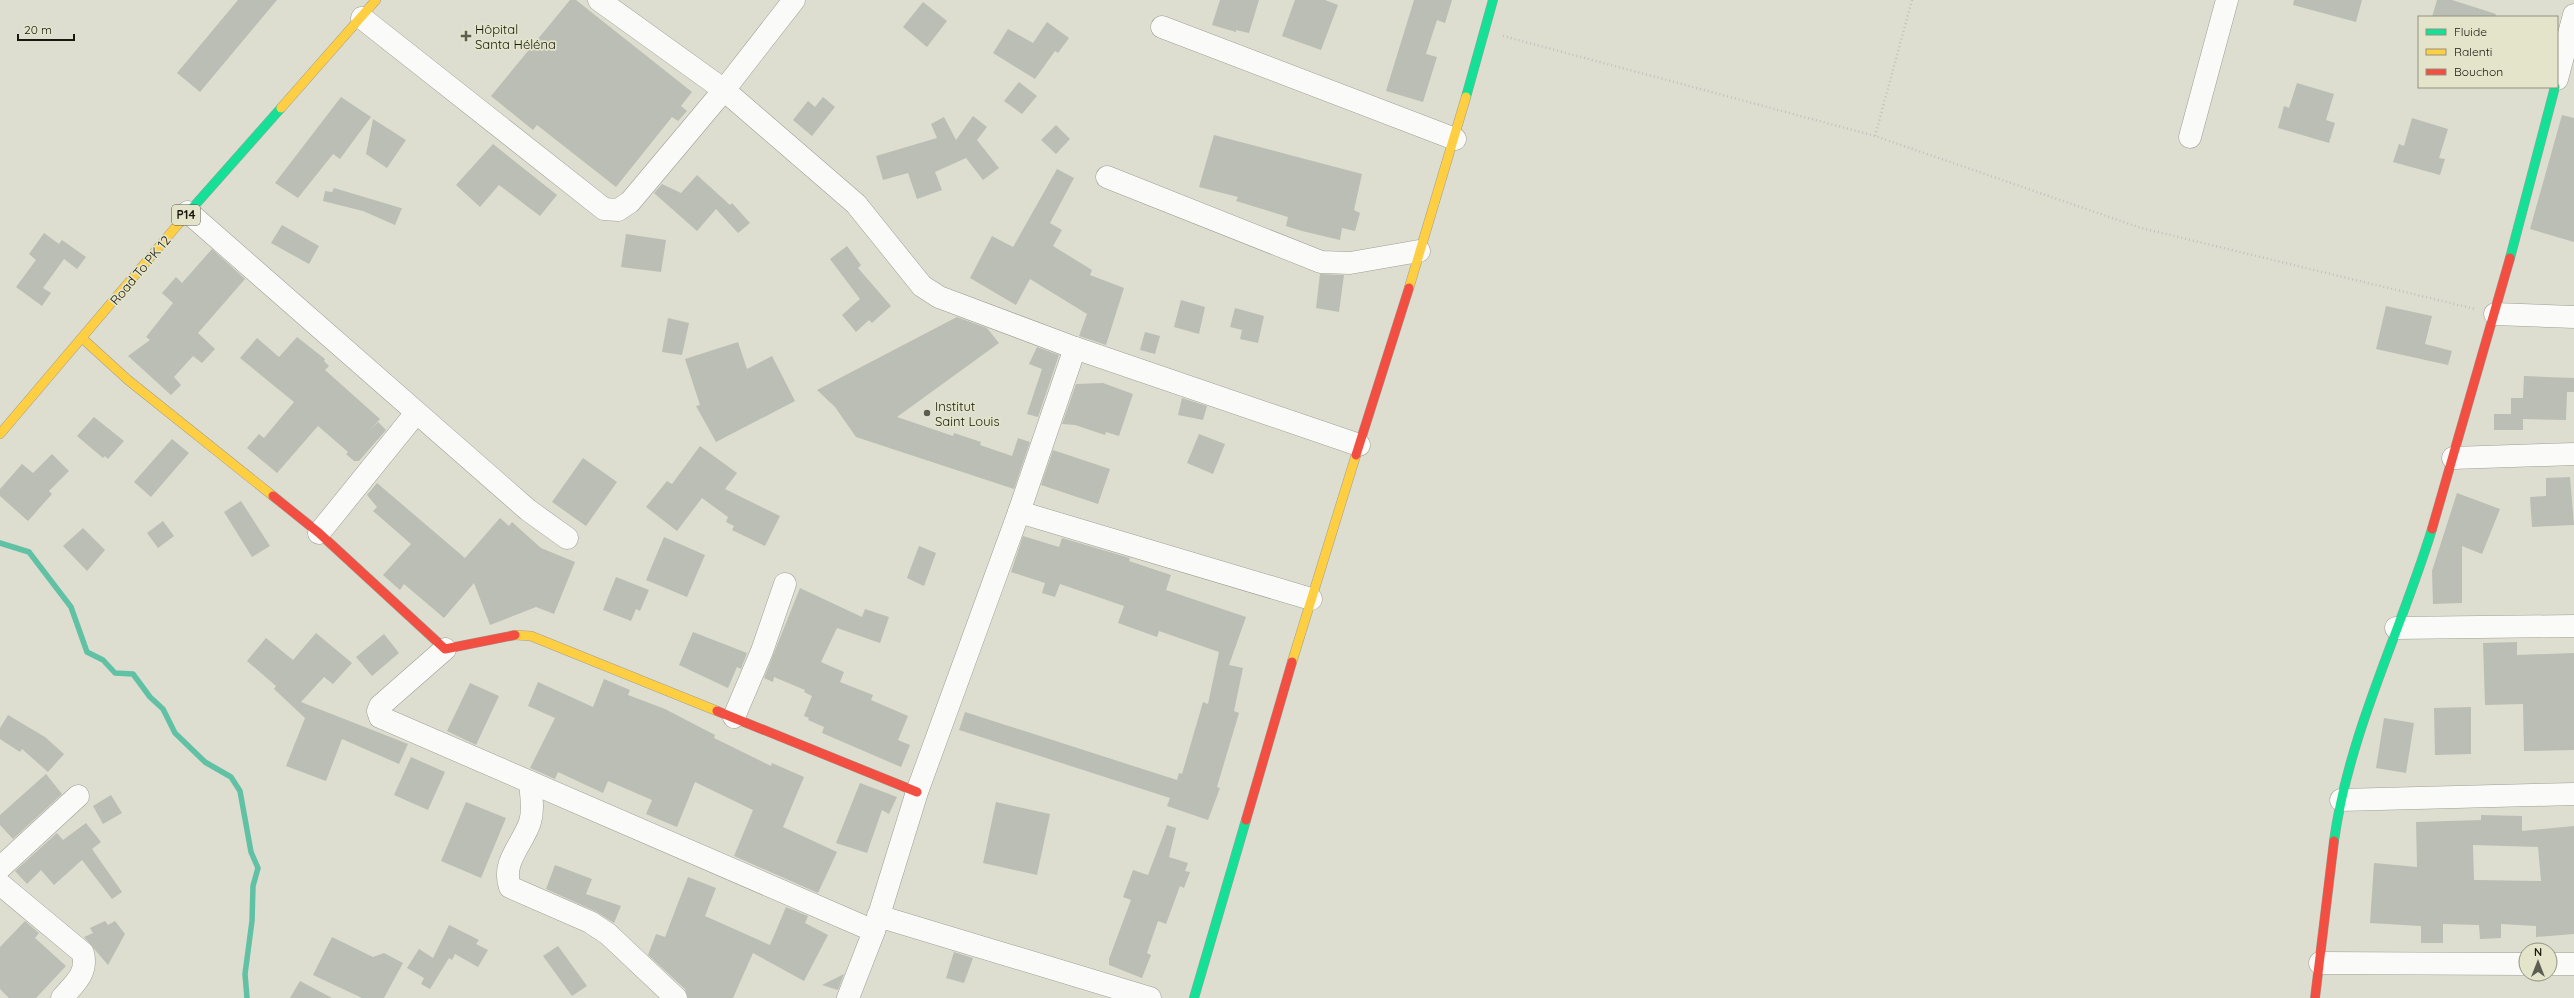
<svg xmlns="http://www.w3.org/2000/svg" width="2574" height="998" font-family="Quicksand,sans-serif">
  <style>
    .lines { fill: none; stroke-linecap: round; stroke-linejoin: round }
    .stream { stroke: #60c1a5; stroke-width: 5.5 }
    .building { fill: #babeb4; fill-rule: evenodd }
    .street-casing { stroke: #9f9f94; stroke-width: 23 }
    .fast-casing { stroke: #9f9f94; stroke-width: 10 }
    .slow-casing { stroke: #9f9f94; stroke-width: 10 }
    .jam-casing { stroke: #9f9f94; stroke-width: 10 }
    .path { stroke: #c1c1bd; stroke-width: 2.5; stroke-dasharray: 1 3; stroke-linecap: butt }
    .street { stroke: #fafaf8; stroke-width: 22 }
    .fast { stroke: #16e098; stroke-width: 9 }
    .slow { stroke: #ffcf43; stroke-width: 9 }
    .jam { stroke: #f24e42; stroke-width: 9 }
    .poi-dot { fill: #5d5d53; stroke: #e3e4ca; stroke-width: 1.5 }
    .labels { text-anchor: middle; stroke-width: 3.5; stroke-linejoin: round; paint-order: stroke }
    .shield { fill: #e3e4ca; stroke: #555547; stroke-width: 1 }
    .shield-label { font-size: 12px; font-weight: bold; fill: #18180f }
    .poi-label { font-size: 13px; fill: #18180f; stroke: #e3e4ca; text-anchor: start }
    .street-label { font-size: 13px; fill: #18180f; stroke: #e3e4ca }
  </style>
  <rect width="100%" height="100%" fill="#ddded0"/>
  <g class="lines">
    <!-- stream -->
    <polyline class="stream" points="0,543 29,552 71,607 87,652 103,660 115,673 133,674 150,697 163,709 175,733 205,762 231,777 240,791 251,852 258,868 253,886 252,921 245,974 247,998"/>
  </g>
  <!-- building -->
  <g class="building">
    <polygon points="238,0 277,0 200,92 177,73"/>
    <polygon points="570,0 576,0 692,92 681,106 687,111 678,121 672,117 616,187 537,125 533,130 491,96"/>
    <polygon points="1220,0 1259,0 1249,33 1236,30 1236,32 1212,25"/>
    <polygon points="1295,0 1325,0 1338,5 1321,50 1282,36"/>
    <polygon points="1414,0 1452,0 1445,23 1437,20 1426,54 1437,57 1423,102 1386,91"/>
    <polygon points="2294,0 2362,0 2356,22 2293,5"/>
    <polygon points="2437,0 2452,0 2496,14 2495,17 2432,17"/>
    <polygon points="923,2 947,21 927,47 903,27"/>
    <polygon points="1047,22 1069,38 1058,53 1055,51 1035,79 993,53 1008,29 1033,43"/>
    <polygon points="1019,82 1037,96 1022,114 1004,101"/>
    <polygon points="2297,83 2334,94 2326,120 2335,123 2329,143 2278,128 2284,106 2289,108"/>
    <polygon points="341,97 371,117 340,159 333,154 298,198 275,183"/>
    <polygon points="823,97 835,107 812,136 793,120 808,101 815,107"/>
    <polygon points="2562,115 2574,118 2574,242 2530,229"/>
    <polygon points="973,116 987,127 977,140 999,168 983,180 966,158 935,172 942,190 917,199 908,173 883,180 876,156 937,138 931,124 944,117 956,140"/>
    <polygon points="2412,118 2448,129 2439,158 2445,159 2440,175 2393,162 2399,144 2404,146"/>
    <polygon points="373,119 406,140 387,168 366,154"/>
    <polygon points="1056,125 1070,139 1056,154 1041,140"/>
    <polygon points="1214,135 1362,174 1354,210 1360,213 1355,231 1342,228 1340,240 1302,231 1286,226 1288,217 1236,201 1238,197 1199,187"/>
    <polygon points="493,144 557,195 540,216 499,185 480,207 456,185"/>
    <polygon points="1057,169 1074,178 1050,223 1062,230 1053,246 1092,270 1090,275 1124,288 1106,345 1079,336 1087,314 1030,279 1016,305 970,278 992,236 1013,247"/>
    <polygon points="697,175 730,205 732,203 750,223 738,233 716,209 697,231 654,193 662,184 681,193"/>
    <polygon points="334,188 401,208 402,208 395,225 363,211 323,201 325,191 332,192"/>
    <polygon points="282,225 319,246 309,264 271,243"/>
    <polygon points="44,233 59,244 62,240 86,257 77,269 64,259 43,288 51,293 42,306 16,287 36,260 29,254"/>
    <polygon points="626,234 666,240 661,272 621,267"/>
    <polygon points="847,246 861,265 858,268 891,306 872,323 869,320 856,332 842,315 860,299 830,259"/>
    <polygon points="212,249 245,279 198,333 215,349 202,363 193,356 174,377 181,385 171,395 128,356 150,340 146,337 173,303 162,293 176,277 182,283"/>
    <polygon points="1320,274 1344,275 1339,312 1316,308"/>
    <polygon points="1181,300 1205,307 1199,334 1174,327"/>
    <polygon points="2386,306 2432,316 2425,344 2452,351 2448,365 2376,349"/>
    <polygon points="1235,308 1264,316 1258,343 1240,339 1242,330 1230,327"/>
    <polygon points="957,317 987,328 999,343 897,417 953,436 954,433 981,442 980,445 1012,456 1018,438 1030,442 1014,489 856,437 835,407 817,390"/>
    <polygon points="668,318 689,323 682,355 662,352"/>
    <polygon points="1145,332 1160,336 1155,354 1140,350"/>
    <polygon points="297,337 325,359 324,361 329,366 325,370 380,419 369,431 378,422 386,430 359,461 354,461 346,454 348,452 318,426 277,473 247,448 259,434 264,438 294,402 240,358 257,338 279,357"/>
    <polygon points="738,342 747,369 772,356 795,401 716,442 696,406 700,405 685,359"/>
    <polygon points="1037,347 1059,355 1038,417 1027,414 1042,369 1029,364"/>
    <polygon points="2524,376 2574,378 2574,392 2567,392 2566,420 2523,419 2523,430 2494,430 2494,414 2511,414 2511,398 2523,398"/>
    <polygon points="1103,383 1133,394 1119,436 1106,432 1105,435 1075,425 1062,424 1076,384"/>
    <polygon points="1182,398 1207,406 1203,420 1178,415"/>
    <polygon points="94,417 124,441 108,459 105,456 103,458 77,436"/>
    <polygon points="1199,434 1225,444 1213,474 1187,463"/>
    <polygon points="172,439 189,453 151,497 134,482"/>
    <polygon points="700,446 737,473 725,489 780,516 765,546 732,530 734,526 726,522 728,517 702,498 677,531 646,507 667,481 672,484"/>
    <polygon points="1053,450 1110,469 1098,504 1041,485"/>
    <polygon points="52,454 69,471 49,491 52,494 28,521 0,496 0,489 22,464 33,473"/>
    <polygon points="583,458 617,482 586,526 552,502"/>
    <polygon points="2570,477 2574,525 2532,527 2530,497 2546,496 2546,478"/>
    <polygon points="377,483 465,558 500,518 509,526 512,522 541,548 575,562 554,614 536,607 490,625 474,583 444,618 404,584 400,590 383,575 411,544 373,511 377,507 367,495"/>
    <polygon points="2457,493 2500,509 2482,554 2462,546 2462,603 2433,604 2432,571"/>
    <polygon points="241,501 270,546 252,557 224,512"/>
    <polygon points="163,521 174,536 158,548 147,533"/>
    <polygon points="83,528 105,550 87,571 63,546"/>
    <polygon points="1023,536 1059,547 1062,538 1130,558 1129,561 1171,575 1166,590 1246,617 1229,665 1243,668 1234,711 1239,713 1217,787 1220,788 1208,820 1167,806 1170,798 959,730 965,712 1177,780 1179,773 1182,774 1203,702 1208,704 1219,652 1159,631 1157,637 1118,623 1124,606 1060,584 1055,597 1042,593 1045,583 1011,572"/>
    <polygon points="664,537 705,555 687,597 646,580"/>
    <polygon points="919,546 936,553 924,586 907,578"/>
    <polygon points="616,577 649,590 640,611 636,609 631,621 603,610"/>
    <polygon points="800,588 862,617 865,609 889,617 880,643 837,628 821,662 844,672 840,682 873,695 871,700 908,716 898,740 910,745 901,767 822,733 824,727 808,720 809,718 804,716 812,696 804,692 805,690 774,677 773,682 764,678"/>
    <polygon points="693,632 747,653 741,669 737,667 728,688 679,665"/>
    <polygon points="316,633 352,663 333,684 324,677 301,702 408,744 399,764 342,739 326,781 286,766 305,718 274,689 276,686 247,661 266,638 293,660"/>
    <polygon points="384,634 399,653 372,676 356,657"/>
    <polygon points="2517,642 2517,655 2574,653 2574,750 2524,751 2523,704 2485,705 2483,643"/>
    <polygon points="604,679 630,690 628,695 665,709 715,735 714,738 771,766 772,763 804,777 783,827 837,852 818,893 734,856 753,810 695,782 677,827 646,814 652,800 608,781 603,793 558,772 555,779 530,768 555,718 528,706 538,682 593,707"/>
    <polygon points="470,683 499,696 476,745 447,731"/>
    <polygon points="2471,707 2471,754 2435,755 2434,708"/>
    <polygon points="8,715 45,737 64,754 48,772 22,749 20,752 0,739 0,728"/>
    <polygon points="2384,718 2414,723 2406,773 2376,768"/>
    <polygon points="411,757 445,772 428,810 394,795"/>
    <polygon points="46,774 62,794 13,839 0,825 0,815"/>
    <polygon points="860,783 897,797 889,814 882,810 867,853 836,843"/>
    <polygon points="111,795 122,813 103,824 93,806"/>
    <polygon points="466,802 506,818 481,878 441,861"/>
    <polygon points="996,802 1050,814 1037,875 983,863"/>
    <path d="M2481,815l41,1v15l52,-5v108l-38,3v-11l-35,-2v14l-21,1 -1,-14 -36,-1v19h-22v-17l-51,-3 4,-60 43,4 -1,-45 65,-2zM2473,845l65,2 3,34 -67,-1z"/>
    <polygon points="86,823 101,842 92,849 122,892 112,899 82,860 54,885 41,870 27,884 15,871 57,833 63,840"/>
    <polygon points="1167,825 1176,828 1169,857 1188,863 1185,871 1190,872 1184,888 1180,886 1166,924 1158,921 1147,953 1151,955 1142,978 1109,965 1109,959 1131,900 1123,897 1133,870 1148,875"/>
    <polygon points="555,865 592,879 586,894 621,906 614,923 595,911 546,889"/>
    <polygon points="688,877 716,888 705,916 770,945 786,907 808,916 805,923 828,935 804,981 753,953 733,998 688,998 685,989 648,955 656,934 665,937"/>
    <polygon points="25,921 39,933 35,938 66,966 36,998 9,998 0,989 0,947"/>
    <polygon points="105,921 108,925 115,921 125,934 108,965 84,937 93,933 90,928"/>
    <polygon points="449,925 479,940 476,944 488,950 478,967 455,954 452,960 449,958 430,989 421,984 424,978 407,968 419,949 433,958"/>
    <polygon points="332,937 373,957 384,953 403,963 384,998 362,998 313,975"/>
    <polygon points="558,946 587,986 572,996 543,956"/>
    <polygon points="954,952 973,958 964,983 946,978"/>
    <polygon points="844,974 838,990 822,985"/>
    <polygon points="300,981 332,998 290,998"/>
  </g>
  <g class="lines">
    <defs>
      <g id="street">
        <polyline points="599,0 724,90 856,204 922,286 939,297 1075,348 1359,445"/>
        <polyline points="362,18 604,209 618,210 630,202 724,90 794,0"/>
        <polyline points="1162,27 1455,139"/>
        <polyline points="2557,79 2574,15"/>
        <polyline points="2190,137 2227,0"/>
        <polyline points="1107,177 1321,262 1350,263 1419,251"/>
        <polyline points="188,212 528,510 567,538"/>
        <polyline points="2495,314 2574,317"/>
        <polyline points="2453,458 2574,454"/>
        <polyline points="1019,512 1311,599"/>
        <polyline points="319,533 416,413"/>
        <polyline points="2396,628 2574,626"/>
        <polyline points="445,649 380,706 378,711 380,717 874,931"/>
        <polyline points="734,717 762,651 785,584"/>
        <path d="M530,782c1,13 4,27 0,40 -7,22 -29,40 -20,65l80,35 18,12 68,64"/>
        <polyline points="2341,800 2574,794"/>
        <polyline points="0,868 78,796"/>
        <path d="M0,884l83,69c5,21 -9,31 -21,45"/>
        <polyline points="878,916 1150,998"/>
        <polyline points="2320,963 2526,964"/>
        <polyline points="2550,964 2574,964"/>
        <polyline points="848,998 874,931 917,792 1019,512 1075,348"/>
      </g>
      <g id="fast">
        <polyline points="1466,97 1493,0"/>
        <polyline points="180,222 281,108"/>
        <polyline points="2510,258 2555,87"/>
        <path d="M2334,841c15,-109 66,-207 98,-312"/>
        <polyline points="1194,998 1246,820"/>
      </g>
      <g id="slow">
        <polyline points="281,108 376,0"/>
        <polyline points="1409,288 1466,97"/>
        <polyline points="83,339 128,380 273,496"/>
        <polyline points="0,434 180,222"/>
        <polyline points="515,635 531,636 717,711"/>
        <polyline points="1292,662 1356,455"/>
      </g>
      <g id="jam">
        <polyline points="1356,455 1409,288"/>
        <polyline points="273,496 319,533 445,649 515,635"/>
        <polyline points="2432,529 2510,258"/>
        <polyline points="717,711 917,792"/>
        <polyline points="1246,820 1292,662"/>
        <polyline points="2315,998 2334,841"/>
      </g>
    </defs>
    <!-- street casing -->
    <use href="#street" class="street-casing"/>
    <!-- fast casing -->
    <use href="#fast" class="fast-casing"/>
    <!-- slow casing -->
    <use href="#slow" class="slow-casing"/>
    <!-- jam casing -->
    <use href="#jam" class="jam-casing"/>
    <!-- path -->
    <g class="path">
      <polyline points="1503,36 1875,136 2141,228 2475,309"/>
      <polyline points="1875,136 1912,0"/>
    </g>
    <!-- street -->
    <use href="#street" class="street"/>
    <!-- fast -->
    <use href="#fast" class="fast"/>
    <!-- slow -->
    <use href="#slow" class="slow"/>
    <!-- jam -->
    <use href="#jam" class="jam"/>
  </g>
  <!-- markers -->
  <g class="poi-dot">
    <path d="M464 30h4v4h4v4h-4v4h-4v-4h-4v-4h4z"/>
    <circle cx="927" cy="413" r="4"/>
  </g>
  <g class="labels">
    <!-- shield labels -->
    <rect class="shield" x="172" y="205" width="28" height="20" rx="3"/>
    <g class="shield-label">
      <text x="186" y="219">P14</text>
    </g>
    <!-- poi labels -->
    <g class="poi-label">
      <text x="475" y="34">Hôpital<tspan x="475" dy="15">Santa Héléna</tspan></text>
      <text x="935" y="411">Institut<tspan x="935" dy="15">Saint Louis</tspan></text>
    </g>
    <!-- street labels -->
    <g class="street-label">
      <text transform="translate(140 270) rotate(-50)" y="5">Road To PK 12</text>
    </g>
  </g>
  <!-- legend -->
  <rect x="2418" y="16" width="140" height="72" fill="#e3e4ca" stroke="#92927f"/>
  <rect x="2426" y="29" width="20" height="6" fill="#16e098" stroke="#92927f"/>
  <text x="2454" y="36" font-size="12" fill="#18180f">Fluide</text>
  <rect x="2426" y="49" width="20" height="6" fill="#ffcf43" stroke="#92927f"/>
  <text x="2454" y="56" font-size="12" fill="#18180f">Ralenti</text>
  <rect x="2426" y="69" width="20" height="6" fill="#f24e42" stroke="#92927f"/>
  <text x="2454" y="76" font-size="12" fill="#18180f">Bouchon</text>
  <!-- north arrow -->
  <g transform="translate(2538 962)"><circle r="19" fill="#e3e4ca" stroke="#92927f"/>
  <path d="M0-3L7 15L0 10L-7 15Z" fill="#5d5d53"/>
  <text y="-6" font-size="11" font-weight="bold" text-anchor="middle" fill="#18180f">N</text>
  </g>
  <!-- scale -->
  <path d="M18 34v6h56v-6" fill="none" stroke="#18180f" stroke-width="2"/>
  <text x="24" y="34" font-size="12" fill="#18180f" stroke="#e3e4ca" stroke-width="3" paint-order="stroke">20 m</text>
</svg>
